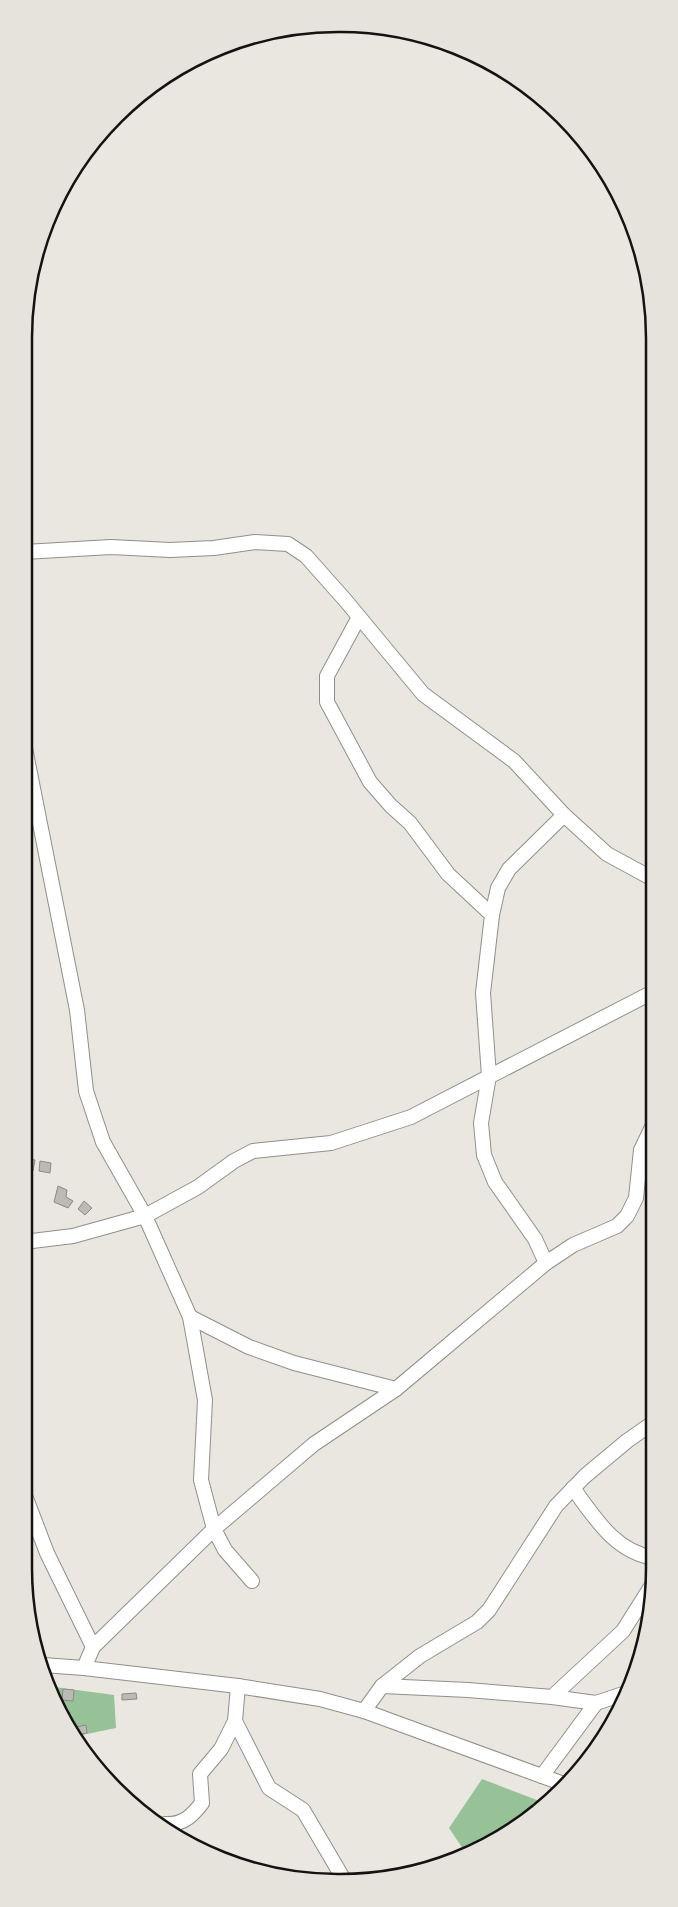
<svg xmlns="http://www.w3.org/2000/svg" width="678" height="1907" font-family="Cabin,sans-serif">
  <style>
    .green { fill: #97c297 }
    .building { fill: #bcbab4; stroke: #8d8a85 }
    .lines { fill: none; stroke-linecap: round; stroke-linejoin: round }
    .minor-casing { stroke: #918f89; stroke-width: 16 }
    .minor { stroke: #fff; stroke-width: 14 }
    .rim { fill: none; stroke: #141311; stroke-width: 2.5 }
  </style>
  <rect width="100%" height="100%" fill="#eae7e1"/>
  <!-- green -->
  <g class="green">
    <polygon points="47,1686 114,1695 116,1728 77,1736"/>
    <polygon points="482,1779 542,1802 514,1830 465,1852 449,1828"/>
  </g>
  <!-- building -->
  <g class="building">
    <polygon points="24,1158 35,1160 33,1171 24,1170"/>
    <polygon points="40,1161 51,1163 50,1173 39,1171"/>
    <polygon points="58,1186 67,1190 66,1197 73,1201 68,1208 54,1202"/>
    <polygon points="84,1201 92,1208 85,1215 78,1209"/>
    <polygon points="63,1689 74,1690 73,1701 62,1700"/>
    <polygon points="136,1693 137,1699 122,1700 122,1694"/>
    <polygon points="86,1725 87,1733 77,1735 76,1727"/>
  </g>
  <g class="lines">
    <defs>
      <g id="minor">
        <polyline points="24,370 24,402"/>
        <polyline points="24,552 111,547 170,550 214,548 255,542 288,544 306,556 346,601 423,694 514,761 564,815 607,854 653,879"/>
        <polyline points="359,617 327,676 327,702 370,782 391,806 410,823 448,874 492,915"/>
        <polyline points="24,743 77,1010 86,1091 103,1142 145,1216 190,1317 205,1400 201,1480 214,1529 225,1550 252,1581"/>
        <polyline points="24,1242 73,1236 145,1216 198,1187 234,1161 253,1151 331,1143 411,1117 653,992"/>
        <polyline points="546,1263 535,1239 495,1182 484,1155 481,1123 489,1076 483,993 492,915 498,888 509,869 564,815"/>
        <polyline points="190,1317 249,1347 294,1363 396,1389"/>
        <path d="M573,1488c22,30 42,64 81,70"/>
        <polyline points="24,1493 47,1553 93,1647"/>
        <polyline points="43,1665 84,1668 238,1686 320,1699 364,1711 561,1783"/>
        <polyline points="84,1668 93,1647 214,1529 314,1444 396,1389 546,1263 573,1245 617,1226 627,1216 636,1198 641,1150 653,1125"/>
        <polyline points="382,1686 468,1690 552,1697 596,1703 623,1694"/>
        <polyline points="552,1697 623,1631 652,1585"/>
        <polyline points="364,1711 382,1686 420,1656 477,1622 489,1610 556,1506 585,1476 627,1441 654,1422"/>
        <polyline points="235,1721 269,1788 303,1810 343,1878"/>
        <polyline points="542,1776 596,1703"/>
        <path d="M165,1824c18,1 27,-8 37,-21l-2,-29 21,-25 14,-28 3,-35"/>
      </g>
    </defs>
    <!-- minor casing -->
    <use href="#minor" class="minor-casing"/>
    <!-- minor -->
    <use href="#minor" class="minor"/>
  </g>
  <!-- crop -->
  <path d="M0 0H678V1907H0ZM338 32H340A306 306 0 0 1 646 338V1568A306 306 0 0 1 340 1874H338A306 306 0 0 1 32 1568V338A306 306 0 0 1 338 32Z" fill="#e6e2dc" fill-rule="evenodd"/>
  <path class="rim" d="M338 32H340A306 306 0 0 1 646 338V1568A306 306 0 0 1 340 1874H338A306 306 0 0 1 32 1568V338A306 306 0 0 1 338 32Z"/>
</svg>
